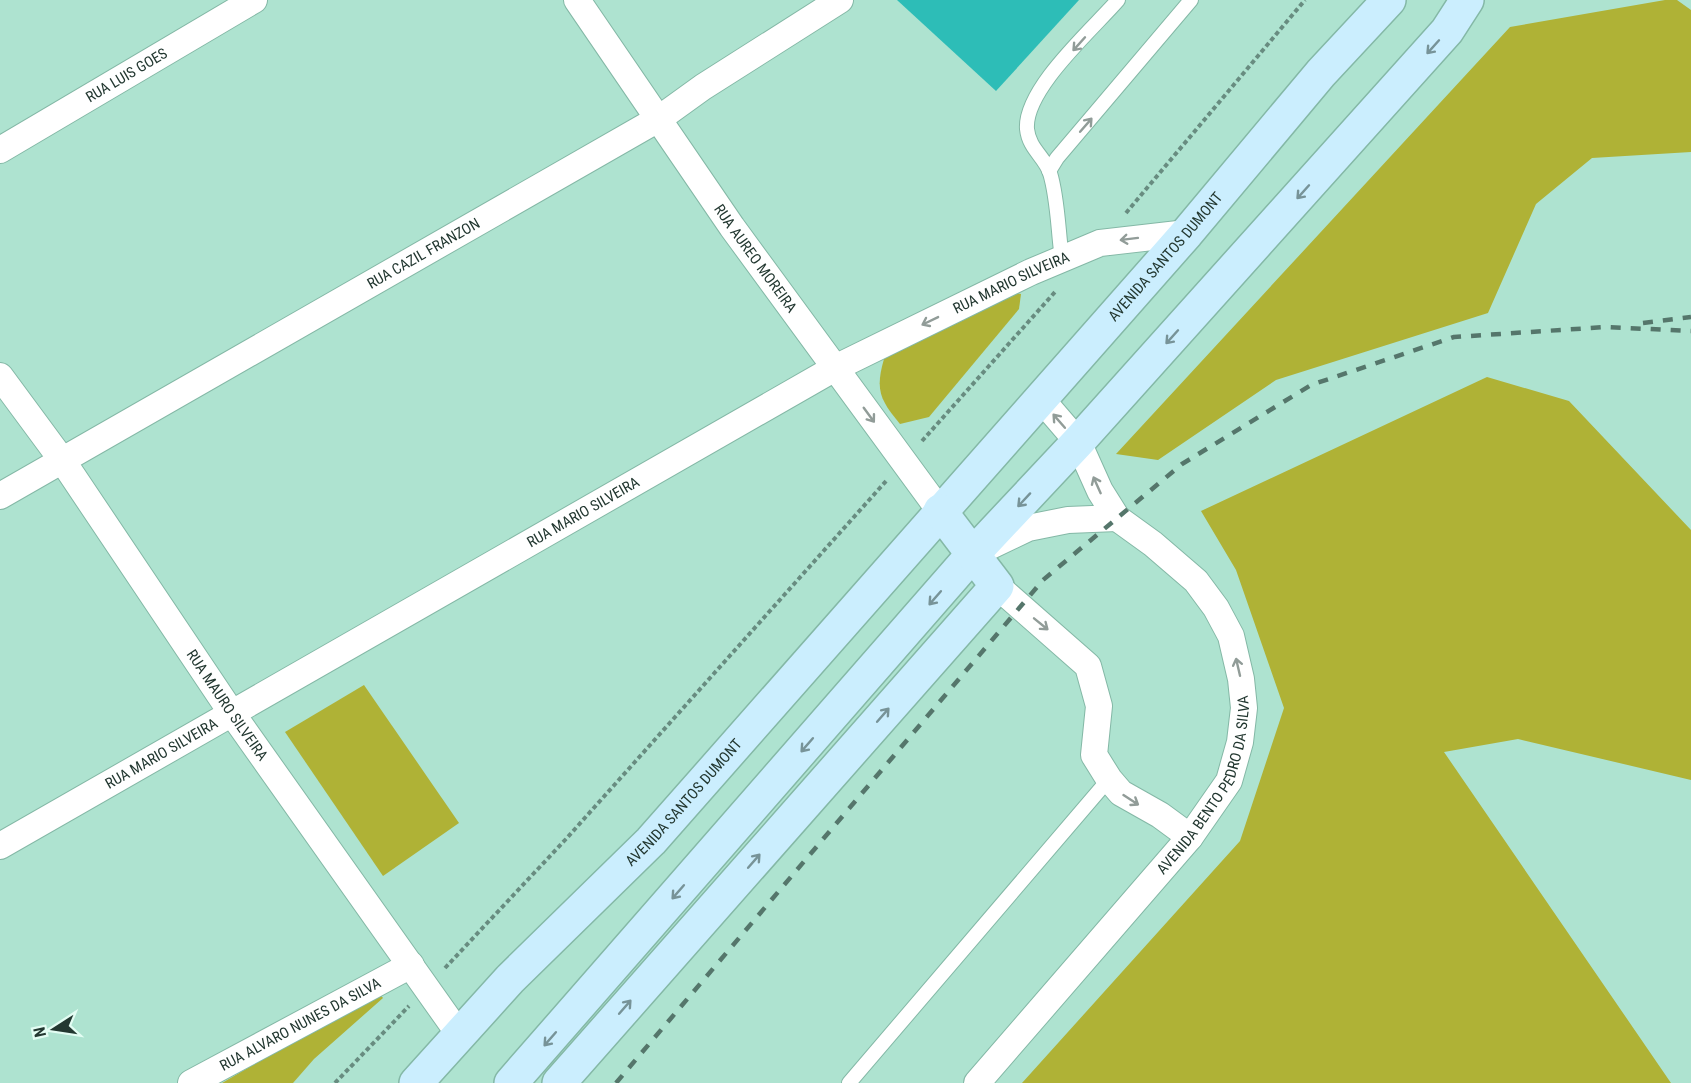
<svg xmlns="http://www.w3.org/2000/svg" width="1691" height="1083" font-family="'Roboto Condensed',sans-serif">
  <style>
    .green { fill: #afb236 }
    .building { fill: #2dbdb7 }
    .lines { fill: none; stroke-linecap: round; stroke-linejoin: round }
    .service-casing { stroke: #84b8a6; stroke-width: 16 }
    .minor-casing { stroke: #84b8a6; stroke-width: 28 }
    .secondary-casing { stroke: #84b8a6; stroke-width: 36 }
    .path { stroke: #688c80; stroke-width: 4; stroke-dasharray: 4.5 3; stroke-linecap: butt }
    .service { stroke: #fff; stroke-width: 14 }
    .minor { stroke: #fff; stroke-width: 26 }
    .secondary { stroke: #cbeefe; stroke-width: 33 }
    .rail { stroke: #55766b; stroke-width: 4.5; stroke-dasharray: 10 10; stroke-linecap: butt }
    .oneway { stroke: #919c98 }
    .oneway2 { stroke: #779398 }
    .labels { text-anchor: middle; stroke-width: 5; stroke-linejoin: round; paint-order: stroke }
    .street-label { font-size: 15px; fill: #233831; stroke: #e3fdf3 }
  </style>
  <rect width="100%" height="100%" fill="#aee3d0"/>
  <!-- green -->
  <g class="green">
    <polygon points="1665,0 1677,0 1691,10 1691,152 1592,158 1536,204 1488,313 1276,380 1158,460 1116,454 1510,27"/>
    <path d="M1006,291l15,3 -2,15 -90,108 -29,7c-20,-24 -25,-34 -16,-65z"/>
    <polygon points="1487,377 1569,401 1691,530 1691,780 1518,739 1444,752 1671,1083 1022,1083 1240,841 1284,708 1236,570 1201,511"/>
    <polygon points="364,685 459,823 383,876 285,732"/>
    <polygon points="378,992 383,998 314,1059 293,1083 222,1083"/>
  </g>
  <!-- building -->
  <polygon class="building" points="897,0 1079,0 996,91"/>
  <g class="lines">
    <defs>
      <g id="service">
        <polyline points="1049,171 1057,158 1191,0"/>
        <path d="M1062,259c-4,-28 -4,-60 -12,-86 -5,-16 -21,-24 -23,-44 -3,-40 66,-100 91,-129"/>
        <polyline points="849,1083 1109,779"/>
      </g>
      <g id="minor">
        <path id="s1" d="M577,0l155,227 208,284"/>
        <path id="s2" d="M0,150l254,-150"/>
        <path id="s3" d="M0,376l62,84 169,252 228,322"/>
        <path id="s4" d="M0,496l660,-378 43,-31 137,-87"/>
        <polyline points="982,550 1028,528 1068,520 1117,518"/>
        <polyline points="997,586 1088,666 1099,706 1094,755 1109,779 1121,793 1160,815 1190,837"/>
        <path id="s5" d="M0,846l835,-478 196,-96 69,-29 87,-10"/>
        <path id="s6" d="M191,1083l220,-118"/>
        <path id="s7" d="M977,1083l213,-246 39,-56 11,-39 4,-34 -3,-29 -10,-43 -15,-28 -20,-27 -43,-37 -36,-26 -17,-27 -22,-49 -37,-43"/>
      </g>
      <g id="secondary">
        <path id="s8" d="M416,1083l94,-104 141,-138 536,-608 134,-160 68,-73"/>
        <polyline points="511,1083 973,554 1078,442 1447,31 1467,0"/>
        <polyline points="559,1083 997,586 940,511"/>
      </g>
    </defs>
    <!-- service casing -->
    <use href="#service" class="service-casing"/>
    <!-- minor casing -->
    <use href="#minor" class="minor-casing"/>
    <!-- secondary casing -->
    <use href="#secondary" class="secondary-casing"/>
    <!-- path -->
    <g class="path">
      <polyline points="1126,213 1305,0"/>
      <polyline points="922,441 1055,292"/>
      <polyline points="445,968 566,839 887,480"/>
      <polyline points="335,1083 409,1006"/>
    </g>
    <!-- service -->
    <use href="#service" class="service"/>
    <!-- minor -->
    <use href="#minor" class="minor"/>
    <!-- secondary -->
    <use href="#secondary" class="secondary"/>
    <!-- rail -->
    <g class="rail">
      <polyline points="1643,323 1691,317"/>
      <polyline points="616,1083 1043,580 1182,464 1311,385 1454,337 1606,327 1691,331"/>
    </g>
  </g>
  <!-- one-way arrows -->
  <defs><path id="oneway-shaft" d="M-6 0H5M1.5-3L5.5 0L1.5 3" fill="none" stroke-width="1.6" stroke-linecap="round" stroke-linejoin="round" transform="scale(1.5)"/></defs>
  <g class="oneway">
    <use href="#oneway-shaft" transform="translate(1079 44) rotate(132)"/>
    <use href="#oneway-shaft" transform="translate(1086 125) rotate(-49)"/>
    <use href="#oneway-shaft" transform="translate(1129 239) rotate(173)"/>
    <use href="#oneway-shaft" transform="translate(930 321) rotate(154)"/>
    <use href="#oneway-shaft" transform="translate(869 415) rotate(54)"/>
    <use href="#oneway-shaft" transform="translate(1059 421) rotate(-131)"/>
    <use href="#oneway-shaft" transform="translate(1097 485) rotate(-114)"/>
    <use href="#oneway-shaft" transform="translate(1041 624) rotate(39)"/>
    <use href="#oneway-shaft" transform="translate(1238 667) rotate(-103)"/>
    <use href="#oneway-shaft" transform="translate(1131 800) rotate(33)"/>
  </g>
  <g class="oneway2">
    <use href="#oneway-shaft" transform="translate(1433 47) rotate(132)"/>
    <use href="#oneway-shaft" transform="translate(1303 192) rotate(132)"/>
    <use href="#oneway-shaft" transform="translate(1172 337) rotate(132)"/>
    <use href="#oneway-shaft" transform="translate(1024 500) rotate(133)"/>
    <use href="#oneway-shaft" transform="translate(935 598) rotate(131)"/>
    <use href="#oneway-shaft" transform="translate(883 715) rotate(-49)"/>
    <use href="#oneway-shaft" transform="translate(807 745) rotate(131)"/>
    <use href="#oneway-shaft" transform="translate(754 861) rotate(-49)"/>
    <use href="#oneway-shaft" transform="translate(678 892) rotate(131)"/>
    <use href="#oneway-shaft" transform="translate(625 1007) rotate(-49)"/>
    <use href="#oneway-shaft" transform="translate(550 1039) rotate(131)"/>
  </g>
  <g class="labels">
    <!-- street labels -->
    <g class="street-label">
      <text dy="5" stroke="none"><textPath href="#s2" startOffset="147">RUA LUIS GOES</textPath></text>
      <text dy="5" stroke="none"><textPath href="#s4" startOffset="488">RUA CAZIL FRANZON</textPath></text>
      <text dy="5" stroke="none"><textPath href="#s8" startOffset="1116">AVENIDA SANTOS DUMONT</textPath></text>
      <text dy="5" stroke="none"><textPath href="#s1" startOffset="314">RUA AUREO MOREIRA</textPath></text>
      <text dy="5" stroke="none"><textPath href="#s5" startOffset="1158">RUA MARIO SILVEIRA</textPath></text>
      <text dy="5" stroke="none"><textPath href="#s5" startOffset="672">RUA MARIO SILVEIRA</textPath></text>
      <text dy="5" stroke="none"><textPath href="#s3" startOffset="400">RUA MAURO SILVEIRA</textPath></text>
      <text dy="5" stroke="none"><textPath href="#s5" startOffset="186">RUA MARIO SILVEIRA</textPath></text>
      <text dy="5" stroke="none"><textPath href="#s7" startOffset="380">AVENIDA BENTO PEDRO DA SILVA</textPath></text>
      <text dy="5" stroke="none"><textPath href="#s8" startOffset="388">AVENIDA SANTOS DUMONT</textPath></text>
      <text dy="5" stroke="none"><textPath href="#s6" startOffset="124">RUA ALVARO NUNES DA SILVA</textPath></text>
    </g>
  </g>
  <!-- north arrow -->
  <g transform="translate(54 1029) rotate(258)" stroke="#e3fdf3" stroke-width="4.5" paint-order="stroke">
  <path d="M0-4.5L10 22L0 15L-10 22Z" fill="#233831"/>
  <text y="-9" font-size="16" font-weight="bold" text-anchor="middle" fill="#233831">N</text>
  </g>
</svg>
